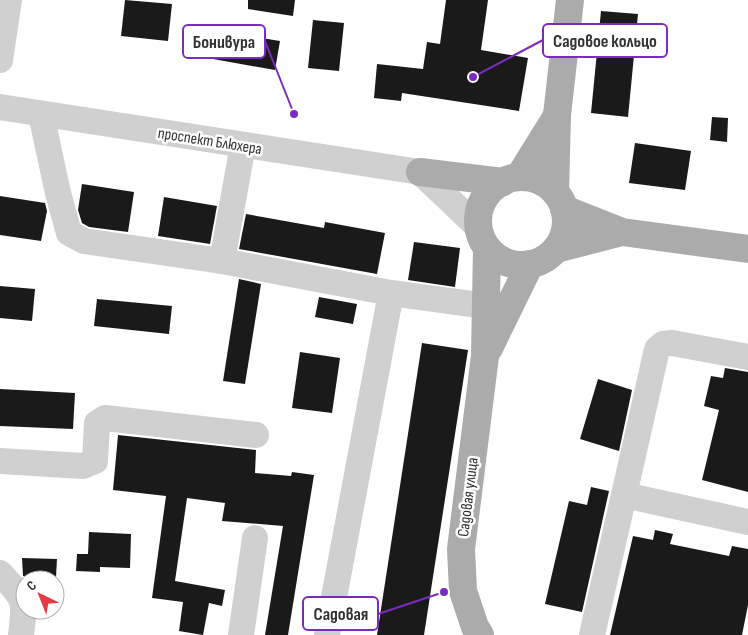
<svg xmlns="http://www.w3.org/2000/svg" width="748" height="635" font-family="'Sofia Sans Condensed',sans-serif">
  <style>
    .building { fill: #1a1a1a }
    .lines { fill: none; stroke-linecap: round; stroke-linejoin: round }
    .minor { stroke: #d0d0d0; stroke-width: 26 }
    .major { stroke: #ababab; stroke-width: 28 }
    .labels { text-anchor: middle; stroke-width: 5; stroke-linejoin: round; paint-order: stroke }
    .street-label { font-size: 16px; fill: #333; stroke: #fff }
    .leader { fill: none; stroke: #7b2cbf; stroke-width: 2 }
    .callout-dot { fill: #7b2cbf; stroke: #fff; stroke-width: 2 }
    .callout { fill: #fff; stroke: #7b2cbf; stroke-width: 2 }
    .callout-label { font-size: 18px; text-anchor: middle; font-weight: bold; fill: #333 }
  </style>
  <rect width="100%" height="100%" fill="#fff"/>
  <!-- building -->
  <g class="building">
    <polygon points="125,0 172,4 168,41 121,36"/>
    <polygon points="248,0 295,0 293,16 248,9"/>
    <polygon points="446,0 488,0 481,50 528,58 519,111 402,93 401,101 374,98 377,64 423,69 427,42 440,44"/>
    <polygon points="601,11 638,14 628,117 591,113"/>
    <polygon points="313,20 344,23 339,71 308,68"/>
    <polygon points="217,31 280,41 275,70 213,59"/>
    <polygon points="712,117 728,118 727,142 710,140"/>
    <polygon points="635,143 691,151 685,190 629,183"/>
    <polygon points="82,184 134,192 128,232 89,227 82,223 78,210"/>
    <polygon points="0,196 45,203 47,211 41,241 0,235"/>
    <polygon points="164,197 217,206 210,244 158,236"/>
    <polygon points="246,214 324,228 325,222 385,233 377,274 239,249"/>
    <polygon points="414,242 460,248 455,287 408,280"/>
    <polygon points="239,279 261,284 245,384 223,381"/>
    <polygon points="0,286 35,289 32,321 0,318"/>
    <polygon points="319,297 357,304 353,324 315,317"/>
    <polygon points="97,299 172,306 169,334 94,326"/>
    <polygon points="422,343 468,350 424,635 377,635"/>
    <polygon points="300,352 340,358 332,413 292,408"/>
    <polygon points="725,368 748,372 748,492 702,480 719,410 704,406 711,376 723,378"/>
    <polygon points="598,379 632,390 619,451 580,439"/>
    <polygon points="0,389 75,393 73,429 0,426"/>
    <polygon points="118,435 256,450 255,473 291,476 292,472 314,475 288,635 265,635 283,526 222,521 225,503 187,498 175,581 225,590 222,606 209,603 203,635 179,631 183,602 152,598 166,496 113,490"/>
    <polygon points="591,487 609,491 582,612 545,604 569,501 587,505"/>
    <polygon points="655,530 673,534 670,544 729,556 732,546 748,549 748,605 742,635 610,635 633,536 653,540"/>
    <polygon points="89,532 131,534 130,568 100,567 100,572 76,571 77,554 88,554"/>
    <polygon points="22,558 57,559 56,577 23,576"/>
  </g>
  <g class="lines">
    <!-- minor -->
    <g class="minor">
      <polyline points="0,60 9,0"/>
      <polyline points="0,107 420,172 478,227"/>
      <polyline points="41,114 58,193 69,233 84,241 222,261 391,293 486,306"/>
      <polyline points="222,261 243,145"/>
      <polyline points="748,357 672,343 663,344 657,349 624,495 748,522"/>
      <polyline points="0,461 83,466 95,461 97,423 105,418 256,435"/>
      <path d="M0,573c24,26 26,25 21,62"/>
      <polyline points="241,635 255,538"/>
      <polyline points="327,635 391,293"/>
      <polyline points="592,635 624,495"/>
    </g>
    <!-- major -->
    <g class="major">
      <polyline points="420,172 503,182"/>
      <polyline points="519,177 557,116"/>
      <circle cx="522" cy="221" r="44"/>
      <polyline points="555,192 557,115 570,0"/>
      <polyline points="564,209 622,232 748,249"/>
      <polyline points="556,249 622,232"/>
      <polyline points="489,348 530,264"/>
      <polyline points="480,635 475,627 463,591 461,549 485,356 487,248"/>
    </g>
  </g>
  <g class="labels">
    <!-- street labels -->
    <g class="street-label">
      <text transform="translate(210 140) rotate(9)" y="6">проспект Блюхера</text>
      <text transform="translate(467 497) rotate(-83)" y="6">Садовая улица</text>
    </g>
  </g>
  <!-- callouts -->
  <path class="leader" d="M473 77L543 40M294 114L265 41M444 592L378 614"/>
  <g class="callout-dot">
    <circle cx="473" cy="77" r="5"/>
    <circle cx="294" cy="114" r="5"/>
    <circle cx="444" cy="592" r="5"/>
  </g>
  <g class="callout">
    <rect x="543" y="24" width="124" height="33" rx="5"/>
    <rect x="183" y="25" width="82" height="33" rx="5"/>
    <rect x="303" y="597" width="75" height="33" rx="5"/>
  </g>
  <g class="callout-label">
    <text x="605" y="47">Садовое кольцо</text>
    <text x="224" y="48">Бонивура</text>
    <text x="341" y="620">Садовая</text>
  </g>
  <!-- north arrow -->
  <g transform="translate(40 595) rotate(317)"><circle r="24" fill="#ffffff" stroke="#adadad"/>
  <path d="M0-4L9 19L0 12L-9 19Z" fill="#e63946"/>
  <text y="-8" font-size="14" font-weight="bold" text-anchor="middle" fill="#333333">С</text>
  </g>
</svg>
